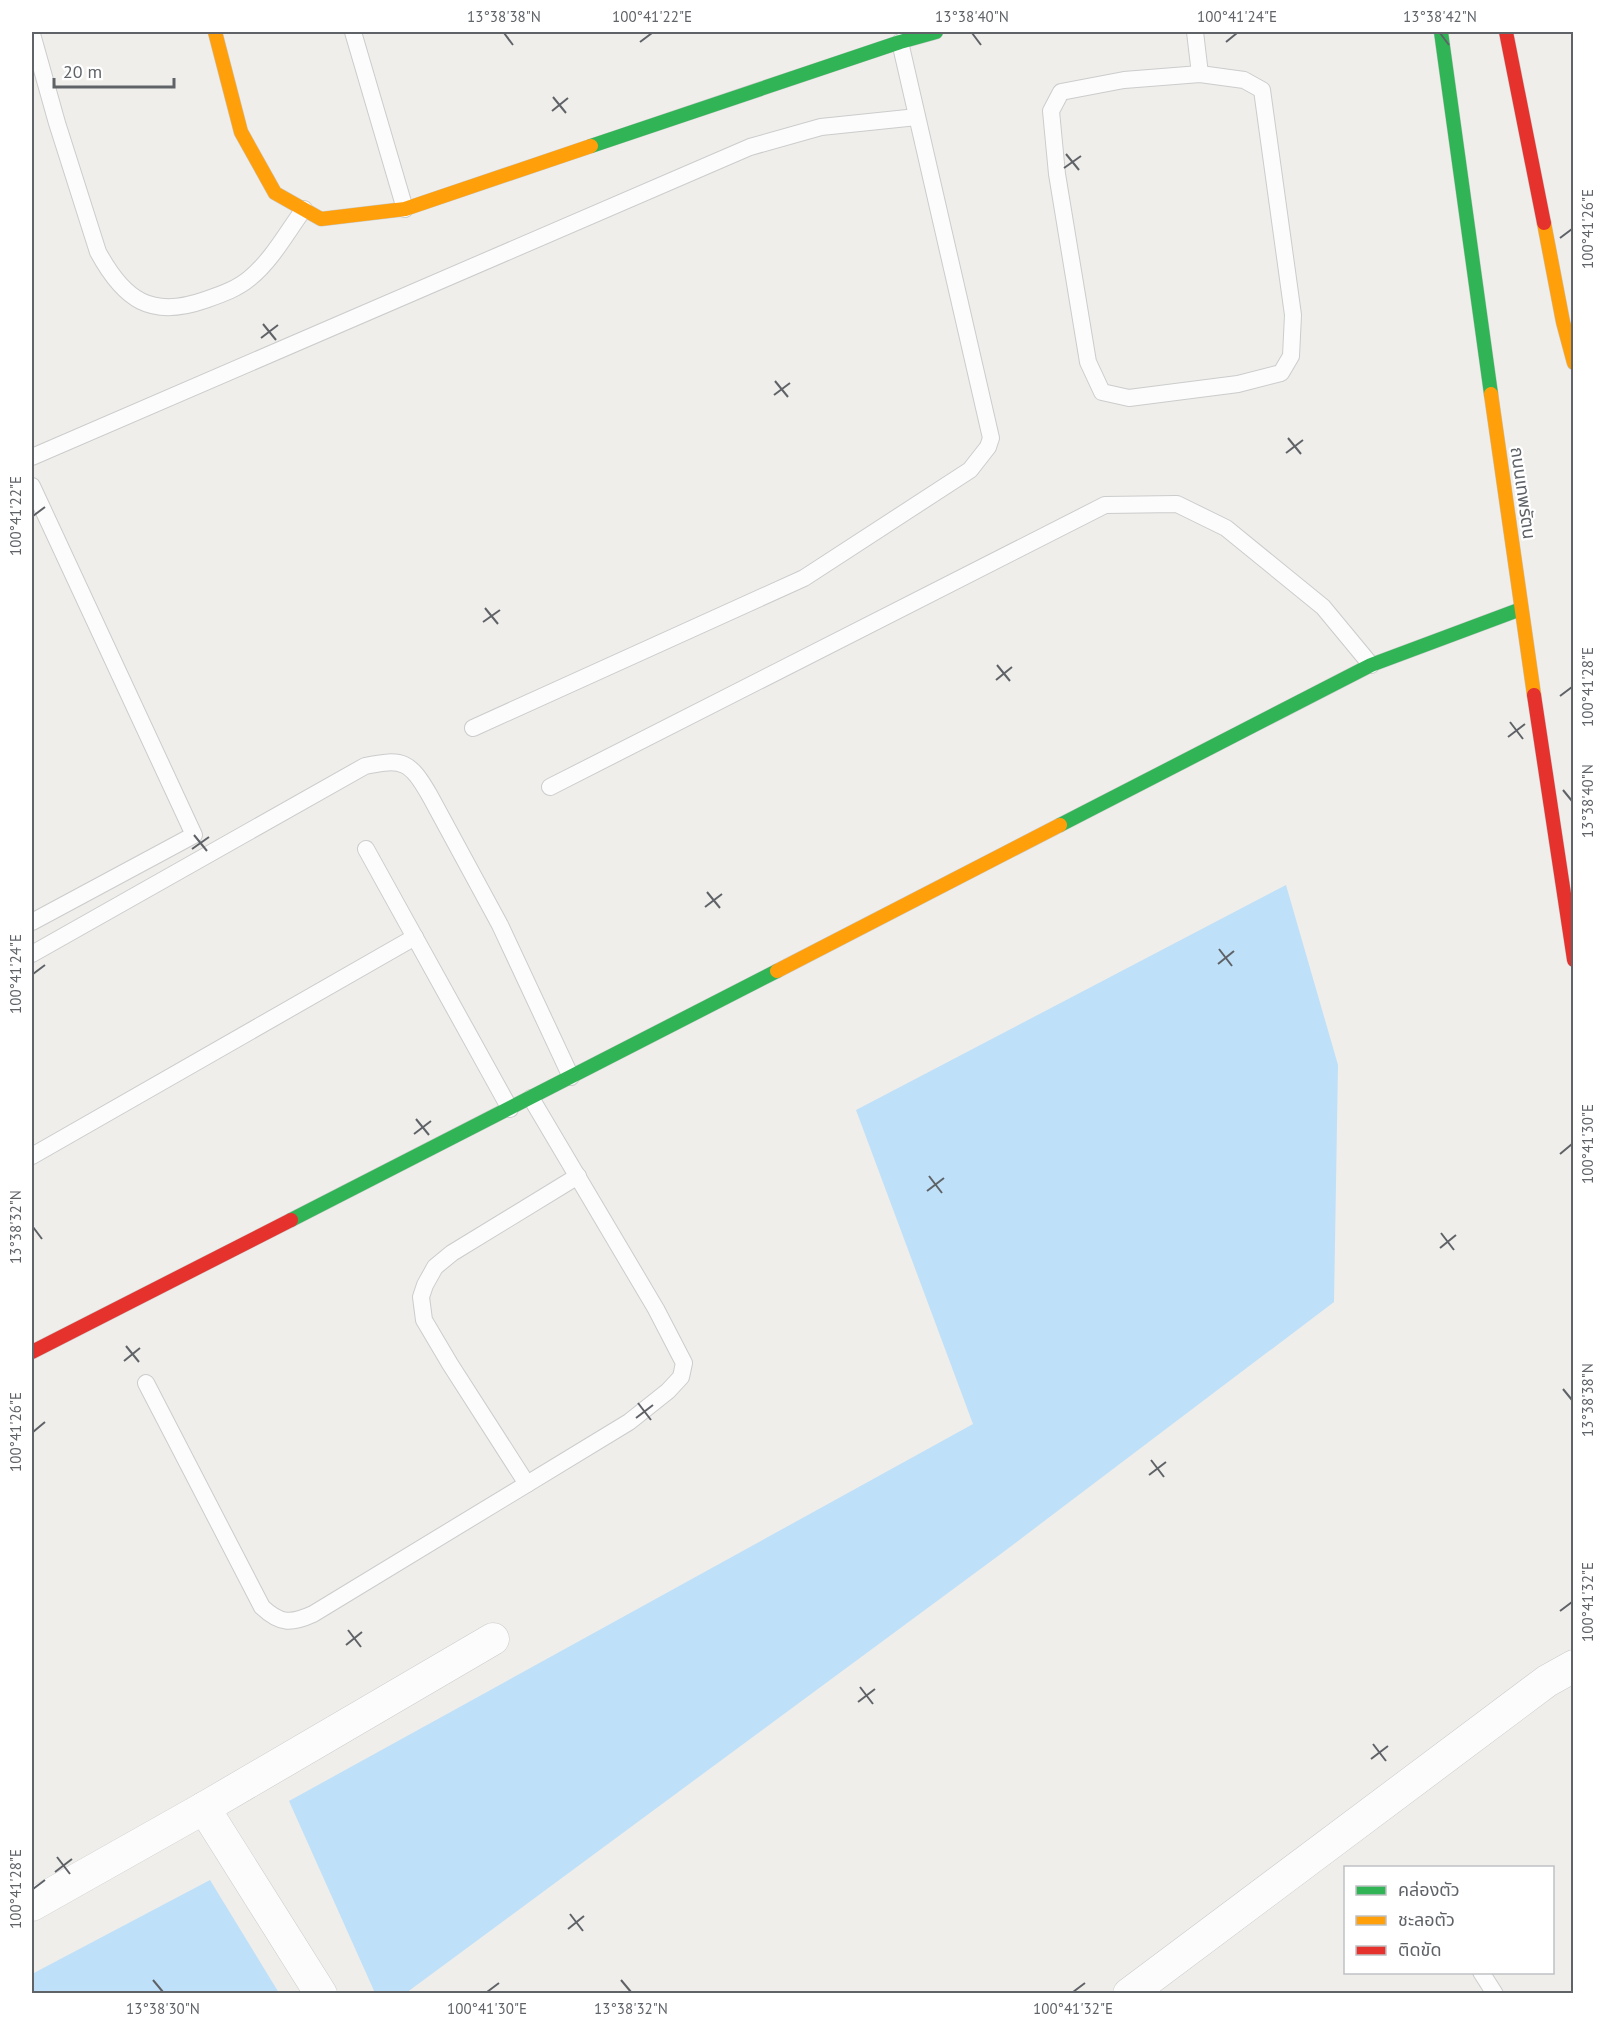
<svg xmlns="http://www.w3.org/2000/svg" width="1605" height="2025" font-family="'PT Sans','Noto Sans Thai',sans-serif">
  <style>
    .water { fill: #bfe0f9 }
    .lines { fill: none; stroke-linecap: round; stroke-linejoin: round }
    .lane-casing { stroke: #cbcccc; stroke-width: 18 }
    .street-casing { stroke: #cbcccc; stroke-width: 33 }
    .fast-casing { stroke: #cacacb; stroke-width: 15 }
    .slow-casing { stroke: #cacacb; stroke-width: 15 }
    .jam-casing { stroke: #cacacb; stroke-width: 15 }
    .lane { stroke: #fdfcfc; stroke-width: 16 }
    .street { stroke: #fdfcfc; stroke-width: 32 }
    .fast { stroke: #30b455; stroke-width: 14 }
    .slow { stroke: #ff9f0a; stroke-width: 14 }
    .jam { stroke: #e5322d; stroke-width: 14 }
    .ticks { fill: none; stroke: #5f6368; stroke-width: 2 }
    .labels { text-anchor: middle; stroke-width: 4.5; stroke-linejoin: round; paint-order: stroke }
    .street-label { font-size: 18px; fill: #5f6368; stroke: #fff }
    .neatline { fill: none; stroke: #5f6368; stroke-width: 2 }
    .ticks-label { font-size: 15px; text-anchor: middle; fill: #5f6368 }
  </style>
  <rect width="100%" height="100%" fill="#efeeea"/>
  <!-- water -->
  <g class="water">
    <polygon points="1286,885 1338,1065 1334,1302 998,1556 406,1993 375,1993 289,1801 973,1424 856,1110"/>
    <polygon points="210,1880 279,1993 32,1993 32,1974"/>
  </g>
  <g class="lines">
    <defs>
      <g id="lane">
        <polyline points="353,32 405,209"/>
        <polyline points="1195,32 1200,74"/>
        <path d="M32,34l25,89 41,129c26,48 53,67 107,48 17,-6 32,-11 45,-22 22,-18 37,-46 54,-69"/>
        <polygon points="1200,74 1244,80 1262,90 1293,315 1291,356 1281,373 1238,384 1129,398 1102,392 1088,362 1057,174 1051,111 1061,92 1124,80"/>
        <polyline points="32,457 750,147 821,127 917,117"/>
        <polyline points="32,486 194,835 32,922"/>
        <polyline points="473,728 804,578 970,470 988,447 991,438 900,42"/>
        <polyline points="550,787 1105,505 1177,504 1226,528 1323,607 1371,665"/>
        <polyline points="366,849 510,1109"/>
        <path d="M32,954l333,-188c38,-8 45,-5 65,30l70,129 71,152"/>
        <polyline points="32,1156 415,937"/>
        <path d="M146,1383l116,224c18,17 29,17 51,7l316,-192 39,-31 13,-14 3,-14 -28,-54 -125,-211"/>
        <polyline points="527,1484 450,1364 424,1320 421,1297 425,1285 435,1267 452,1253 578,1176"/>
        <polyline points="1481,1972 1495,1994"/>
      </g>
      <g id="street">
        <polyline points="204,1808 321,1994"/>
        <polyline points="32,1905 204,1808 493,1639"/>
        <polyline points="1129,1994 1547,1681 1574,1666"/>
      </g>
      <g id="fast">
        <polyline points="1441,32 1491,394"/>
        <polyline points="591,146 900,42 936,32"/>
        <polyline points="1060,825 1371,665 1521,609"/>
        <polyline points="291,1220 777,971"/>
      </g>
      <g id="slow">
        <polyline points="215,32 241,132 275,193 321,219 405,209 591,146"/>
        <polyline points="1544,223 1563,322 1574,363"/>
        <polyline points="1491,394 1534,695"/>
        <polyline points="777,971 1060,825"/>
      </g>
      <g id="jam">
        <polyline points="1506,32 1544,223"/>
        <polyline points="1534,695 1574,960"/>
        <polyline points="32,1352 291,1220"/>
      </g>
    </defs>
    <!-- lane casing -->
    <use href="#lane" class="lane-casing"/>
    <!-- street casing -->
    <use href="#street" class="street-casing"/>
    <!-- fast casing -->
    <use href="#fast" class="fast-casing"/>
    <!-- slow casing -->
    <use href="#slow" class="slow-casing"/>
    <!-- jam casing -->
    <use href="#jam" class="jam-casing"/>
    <!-- lane -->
    <use href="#lane" class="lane"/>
    <!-- street -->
    <use href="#street" class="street"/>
    <!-- fast -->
    <use href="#fast" class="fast"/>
    <!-- slow -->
    <use href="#slow" class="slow"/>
    <!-- jam -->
    <use href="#jam" class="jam"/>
  </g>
  <!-- ticks -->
  <path class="ticks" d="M504,33l9,12M972,33l9,12M1440,33l9,12M640,42l12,-9M1226,42l11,-9M553,97l13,16M552,111l16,-13M1066,154l13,16M1064,168l17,-12M1560,238l12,-9M263,324l13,16M261,338l17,-13M775,381l13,16M774,395l16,-12M1288,438l13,16M1286,453l17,-13M33,516l12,-9M485,608l13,16M483,622l17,-12M997,665l13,16M996,680l16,-13M1560,696l12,-9M1510,722l13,17M1508,737l17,-13M1563,790l9,11M194,835l13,16M192,849l17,-12M707,892l13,16M705,907l17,-13M1219,949l13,17M1218,964l16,-13M33,974l12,-9M416,1119l13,16M414,1134l17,-13M1560,1154l12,-10M929,1176l13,17M927,1191l17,-13M33,1227l9,12M1441,1233l13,17M1440,1248l16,-13M126,1346l13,16M124,1361l16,-13M1563,1389l9,11M638,1403l13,17M636,1418l17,-13M33,1432l12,-10M1151,1460l13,17M1149,1475l17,-13M1560,1611l12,-9M348,1630l13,17M346,1645l16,-13M860,1687l13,17M858,1702l17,-13M1373,1744l13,17M1371,1759l17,-13M57,1857l13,17M55,1872l17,-13M33,1889l12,-9M570,1914l13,17M568,1929l16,-13M153,1980l10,12M621,1980l10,12M487,1992l12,-9M1073,1992l12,-9"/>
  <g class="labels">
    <!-- street labels -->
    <g class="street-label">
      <text transform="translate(1523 493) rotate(82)" y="6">ถนนเทพรัตน</text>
    </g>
  </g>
  <!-- border -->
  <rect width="1605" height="2025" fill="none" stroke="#ffffff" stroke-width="66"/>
  <!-- legend -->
  <rect x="1344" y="1866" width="210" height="108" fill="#ffffff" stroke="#bfc1c3" stroke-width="1.5"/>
  <rect x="1356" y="1886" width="30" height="9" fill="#30b455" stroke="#bfc1c3" stroke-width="1.5"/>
  <text x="1398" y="1896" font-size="18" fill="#5f6368">คล่องตัว</text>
  <rect x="1356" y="1916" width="30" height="9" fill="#ff9f0a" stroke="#bfc1c3" stroke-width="1.5"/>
  <text x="1398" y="1926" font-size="18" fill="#5f6368">ชะลอตัว</text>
  <rect x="1356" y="1946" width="30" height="9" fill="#e5322d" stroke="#bfc1c3" stroke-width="1.5"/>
  <text x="1398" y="1956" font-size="18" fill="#5f6368">ติดขัด</text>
  <!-- scale -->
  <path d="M54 78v9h120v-9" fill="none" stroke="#5f6368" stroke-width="3"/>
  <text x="63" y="78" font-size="18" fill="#5f6368" stroke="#ffffff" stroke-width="4.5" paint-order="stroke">20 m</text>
  <rect x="33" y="33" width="1539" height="1959" class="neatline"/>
  <g class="ticks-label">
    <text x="504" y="22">13°38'38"N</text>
    <text x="652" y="22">100°41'22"E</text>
    <text x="972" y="22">13°38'40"N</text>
    <text x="1237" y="22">100°41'24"E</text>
    <text x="1440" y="22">13°38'42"N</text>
    <text transform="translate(1588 229) rotate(-90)" y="5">100°41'26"E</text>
    <text transform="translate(16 516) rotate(-90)" y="5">100°41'22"E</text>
    <text transform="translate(1588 687) rotate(-90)" y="5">100°41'28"E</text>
    <text transform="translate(1588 801) rotate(-90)" y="5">13°38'40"N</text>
    <text transform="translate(16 974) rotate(-90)" y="5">100°41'24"E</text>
    <text transform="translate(1588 1144) rotate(-90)" y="5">100°41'30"E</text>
    <text transform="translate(16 1227) rotate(-90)" y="5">13°38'32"N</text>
    <text transform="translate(1588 1400) rotate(-90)" y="5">13°38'38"N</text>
    <text transform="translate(16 1432) rotate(-90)" y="5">100°41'26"E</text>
    <text transform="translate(1588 1602) rotate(-90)" y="5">100°41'32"E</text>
    <text transform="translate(16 1889) rotate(-90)" y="5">100°41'28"E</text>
    <text x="163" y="2014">13°38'30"N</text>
    <text x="487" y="2014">100°41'30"E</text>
    <text x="631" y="2014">13°38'32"N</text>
    <text x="1073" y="2014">100°41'32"E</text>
  </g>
</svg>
